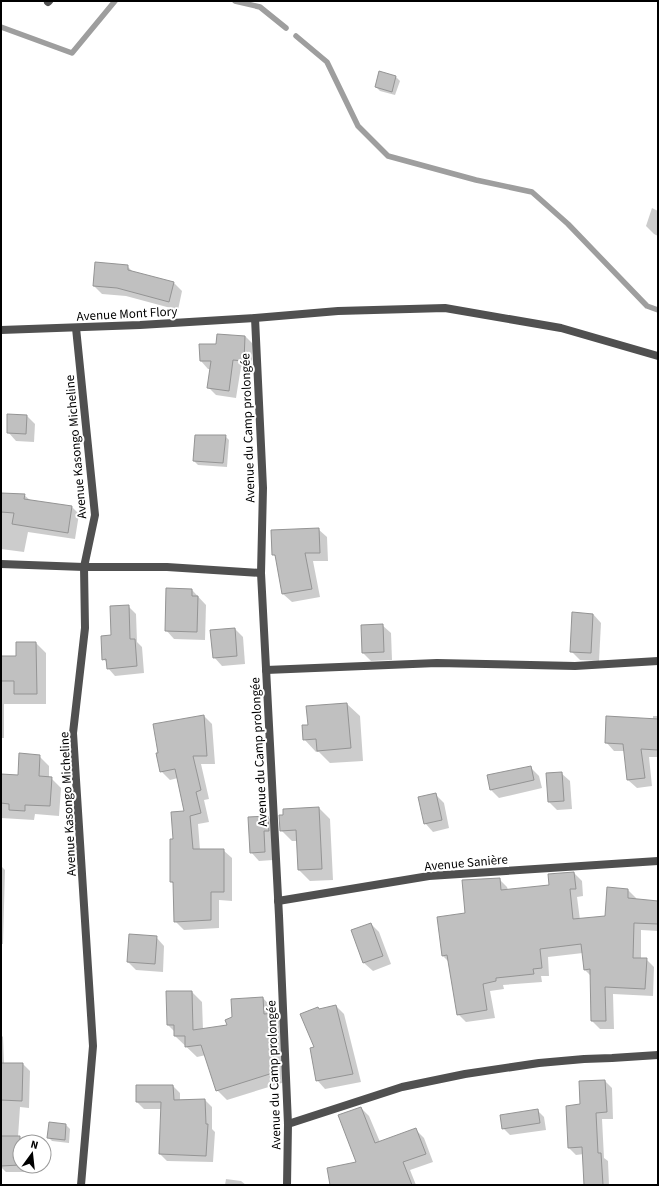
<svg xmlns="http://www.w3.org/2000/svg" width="659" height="1186" font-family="'Source Sans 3',sans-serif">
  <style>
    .shadow { fill: #0003 }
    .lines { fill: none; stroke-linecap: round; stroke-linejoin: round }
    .stream { stroke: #9e9e9e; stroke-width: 5.5 }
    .building { fill: #c0c0c0; stroke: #949494 }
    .street { stroke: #505050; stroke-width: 8 }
    .labels { text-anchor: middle; stroke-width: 4; stroke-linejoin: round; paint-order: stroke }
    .street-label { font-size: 13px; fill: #000; stroke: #fff }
  </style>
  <rect width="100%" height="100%" fill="#fff"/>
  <!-- shadow -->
  <g class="shadow">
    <polygon points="396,77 400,81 395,95 380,91 376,87"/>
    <polygon points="652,208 658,211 658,236 654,234 646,226"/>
    <polygon points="127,266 134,273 174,283 182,291 178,310 126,296 102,294 94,286"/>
    <polygon points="245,336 253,344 252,368 241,367 236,398 216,395 208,387 211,369 208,369 201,361"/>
    <polygon points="27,416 35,424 34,442 16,441 8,432"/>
    <polygon points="225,436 229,440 227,467 198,465 194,461"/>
    <polygon points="1,494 24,495 30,500 72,507 79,514 75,539 28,532 24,552 1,549"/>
    <polygon points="318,529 327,537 328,561 313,561 320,597 292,602 283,594 277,558 273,554"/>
    <polygon points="192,590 206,605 205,640 174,639 166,630"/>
    <polygon points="128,606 136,614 137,642 142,647 144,673 115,676 108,668 108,663 103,659"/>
    <polygon points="593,614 601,623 599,661 580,660 571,651"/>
    <polygon points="382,625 391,633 392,660 371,661 363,653"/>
    <polygon points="235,629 243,637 245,664 222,666 214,657"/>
    <polygon points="36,643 46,653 46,704 4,704 4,738 1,738 1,657 17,657"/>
    <polygon points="347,704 360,716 363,761 330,763 319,752 316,752 304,739 309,726 307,707"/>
    <polygon points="204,716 212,724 215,764 201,764 209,799 204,800 209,822 198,824 200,850 223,850 232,858 232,901 219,900 219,928 184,930 175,921 174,884 171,882 174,840 186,812 178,778 170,780 161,771"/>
    <polygon points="653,716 658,716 658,757 649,757 652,786 637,788 628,780 625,751 614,751 606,742 653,719"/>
    <polygon points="39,756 49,766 49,778 51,778 61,788 59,816 35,814 34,820 1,818 1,775 19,776"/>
    <polygon points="530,767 539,776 542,788 499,798 491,790"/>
    <polygon points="561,773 570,781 572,809 557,810 549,802"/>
    <polygon points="435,794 444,803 449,828 433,832 425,823"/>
    <polygon points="319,808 330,819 333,880 310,881 299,870 297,841 292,841 281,830 284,816"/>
    <polygon points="268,817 276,825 273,860 259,861 251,852"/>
    <polygon points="1,866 5,870 3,944 1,944"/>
    <polygon points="574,873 582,881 583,896 577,897 580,920 606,917 628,890 636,898 636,900 658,902 658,931 641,930 641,959 646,959 654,967 653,996 613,994 614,1029 600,1029 592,1021 591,976 585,970 583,953 548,957 549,976 541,976 542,982 503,985 504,989 490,991 495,1018 466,1022 458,1014 449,962 443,956 466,914 499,879 507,887 508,890 550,885"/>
    <polygon points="371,924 379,932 391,964 373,971 364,963 352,931"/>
    <polygon points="156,937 164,946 163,972 136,970 128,962"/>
    <polygon points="192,992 202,1002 203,1030 228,1026 263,998 273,1009 273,1014 285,1024 285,1082 227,1100 217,1090 206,1055 197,1057 175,1036 175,1032 168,1025"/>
    <polygon points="336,1006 344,1014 361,1082 325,1089 317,1080 315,1048 319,1010"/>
    <polygon points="1,1035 3,1037 4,1064 23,1064 30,1071 29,1108 20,1107 18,1137 19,1137 25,1142 20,1142 20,1166 27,1166 27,1172 6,1172 1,1167"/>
    <polygon points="605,1081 612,1088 613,1119 602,1119 604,1158 608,1161 609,1185 585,1185 584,1154 576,1155 569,1148 582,1104"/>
    <polygon points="173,1086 180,1093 180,1101 205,1100 212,1107 212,1129 215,1132 213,1162 167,1161 160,1154 162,1109 144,1109 137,1102"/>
    <polygon points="361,1108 369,1116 380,1142 416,1130 424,1138 433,1162 410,1170 416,1185 331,1185 357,1163"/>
    <polygon points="537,1110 544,1117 546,1130 510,1135 503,1128"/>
    <polygon points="50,1124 66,1125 70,1129 69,1143 52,1141 48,1137"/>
    <polygon points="226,1179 241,1181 246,1185 225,1185"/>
  </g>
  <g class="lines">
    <!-- stream -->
    <g class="stream">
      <polyline points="235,1 260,7 286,28"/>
      <polyline points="1,27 72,53 115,1"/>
      <polyline points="296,36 327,62 358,126 388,156 476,180 532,192 568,224 647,306 658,310"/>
    </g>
  </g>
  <!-- building -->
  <g class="building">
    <polygon points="379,71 396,76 392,92 375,87"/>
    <polygon points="95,262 128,265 128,270 174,282 169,302 117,288 93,286"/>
    <polygon points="217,334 245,336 244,361 233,360 229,391 207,388 211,361 200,361 199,344 216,344"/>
    <polygon points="7,414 27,415 26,434 7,433"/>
    <polygon points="195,435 226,435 223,463 193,461"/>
    <polygon points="1,493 25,494 24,499 72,506 68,533 12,524 14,513 1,512"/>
    <polygon points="319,528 320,553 305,553 312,589 282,594 275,555 272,555 271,530"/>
    <polygon points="166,588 192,589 192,596 198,596 197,632 165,631"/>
    <polygon points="129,605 130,639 135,639 137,666 107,669 106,659 102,660 101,636 111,635 110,606"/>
    <polygon points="572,612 593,614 591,653 570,652"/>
    <polygon points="383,624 384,652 362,653 361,625"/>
    <polygon points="235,628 237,656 213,658 210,630"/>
    <polygon points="16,642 36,642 37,694 14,694 14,681 1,681 1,656 16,656"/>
    <polygon points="347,703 351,748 317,751 316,739 303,740 302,725 308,725 306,706"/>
    <polygon points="204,715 207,756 193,756 201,790 196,792 201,813 190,816 193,849 224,849 224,892 211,892 211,920 174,922 173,882 170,882 170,839 173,839 171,812 184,811 175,769 160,772 156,753 158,753 153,724"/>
    <polygon points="606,716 658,719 658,750 641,749 645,778 627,780 623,744 605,743"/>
    <polygon points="19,753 40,755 39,776 52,777 50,806 25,805 25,811 9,810 9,804 1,803 1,774 18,775"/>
    <polygon points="531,766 534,780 490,790 487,775"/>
    <polygon points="562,772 564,801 548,802 546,773"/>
    <polygon points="436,793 442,820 424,824 418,797"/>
    <polygon points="319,807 322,869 298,870 296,830 280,831 279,815 283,815 283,809"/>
    <polygon points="268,816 269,831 264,831 265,852 250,853 248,817"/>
    <polygon points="574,872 576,889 570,889 573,919 605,916 607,887 628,889 628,898 658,901 658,924 634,923 633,958 647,958 645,989 605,987 606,1021 591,1021 590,969 584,970 581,944 540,949 542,968 533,969 534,974 496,978 496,981 483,984 487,1010 457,1015 447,955 442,956 437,917 465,913 462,880 500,878 501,890 549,885 548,874"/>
    <polygon points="371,923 383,956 363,963 351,930"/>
    <polygon points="129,934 157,936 155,964 127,962"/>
    <polygon points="166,991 192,991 193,1030 227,1025 225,1020 232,1017 231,999 263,997 264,1014 275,1013 276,1040 271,1041 276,1072 216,1091 201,1045 185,1047 185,1036 174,1036 174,1025 167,1025"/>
    <polygon points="336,1005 353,1074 316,1081 310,1048 314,1047 300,1014 318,1007 319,1009"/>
    <polygon points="1,1063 23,1063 22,1101 1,1100"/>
    <polygon points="605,1080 607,1112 596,1113 598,1153 601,1153 603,1185 584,1185 582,1147 568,1148 566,1106 580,1104 579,1081"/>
    <polygon points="136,1085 173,1085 174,1100 205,1099 206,1124 208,1124 206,1156 159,1154 161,1102 136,1102"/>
    <polygon points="361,1107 375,1143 416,1128 426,1154 403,1162 412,1185 330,1185 327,1168 356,1162 338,1115"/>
    <polygon points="538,1109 540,1123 502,1129 500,1115"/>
    <polygon points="49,1122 66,1124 65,1140 47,1138"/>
    <polygon points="1,1136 20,1136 20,1165 1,1166"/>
  </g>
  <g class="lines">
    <!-- street -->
    <g class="street">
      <polyline points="48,2 49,1"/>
      <polyline points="255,318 263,488 261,573 279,916 288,1124 287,1185"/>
      <polyline points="76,328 95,515 84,567 85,628 73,733 93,1046 81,1185"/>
      <polyline points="1,330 140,325 255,318 338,311 445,308 561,328 658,356"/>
      <polyline points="1,564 84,567 167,567 261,573"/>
      <polyline points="266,670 437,663 575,666 658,661"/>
      <polyline points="278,901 429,876 658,861"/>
      <polyline points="288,1124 402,1087 465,1074 539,1063 584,1059 612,1058 658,1055"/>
    </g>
  </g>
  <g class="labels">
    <!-- street labels -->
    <g class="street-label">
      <text transform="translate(127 313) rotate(-3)" y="5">Avenue Mont Flory</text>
      <text transform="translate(247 428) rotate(-92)" y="5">Avenue du Camp prolongée</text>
      <text transform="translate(75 447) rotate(-95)" y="5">Avenue Kasongo Micheline</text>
      <text transform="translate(258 752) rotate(-93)" y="5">Avenue du Camp prolongée</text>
      <text transform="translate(67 804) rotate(-93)" y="5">Avenue Kasongo Micheline</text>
      <text transform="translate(466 862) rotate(-5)" y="5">Avenue Sanière</text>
      <text transform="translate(273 1075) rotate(-92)" y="5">Avenue du Camp prolongée</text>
    </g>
  </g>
  <!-- border -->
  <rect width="659" height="1186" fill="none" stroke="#000000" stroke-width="4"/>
  <!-- north arrow -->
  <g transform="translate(32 1154) rotate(15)"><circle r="19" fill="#ffffff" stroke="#999999"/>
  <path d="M0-3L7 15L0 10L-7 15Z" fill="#000000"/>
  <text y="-6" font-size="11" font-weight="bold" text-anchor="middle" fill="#000000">N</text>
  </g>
</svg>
